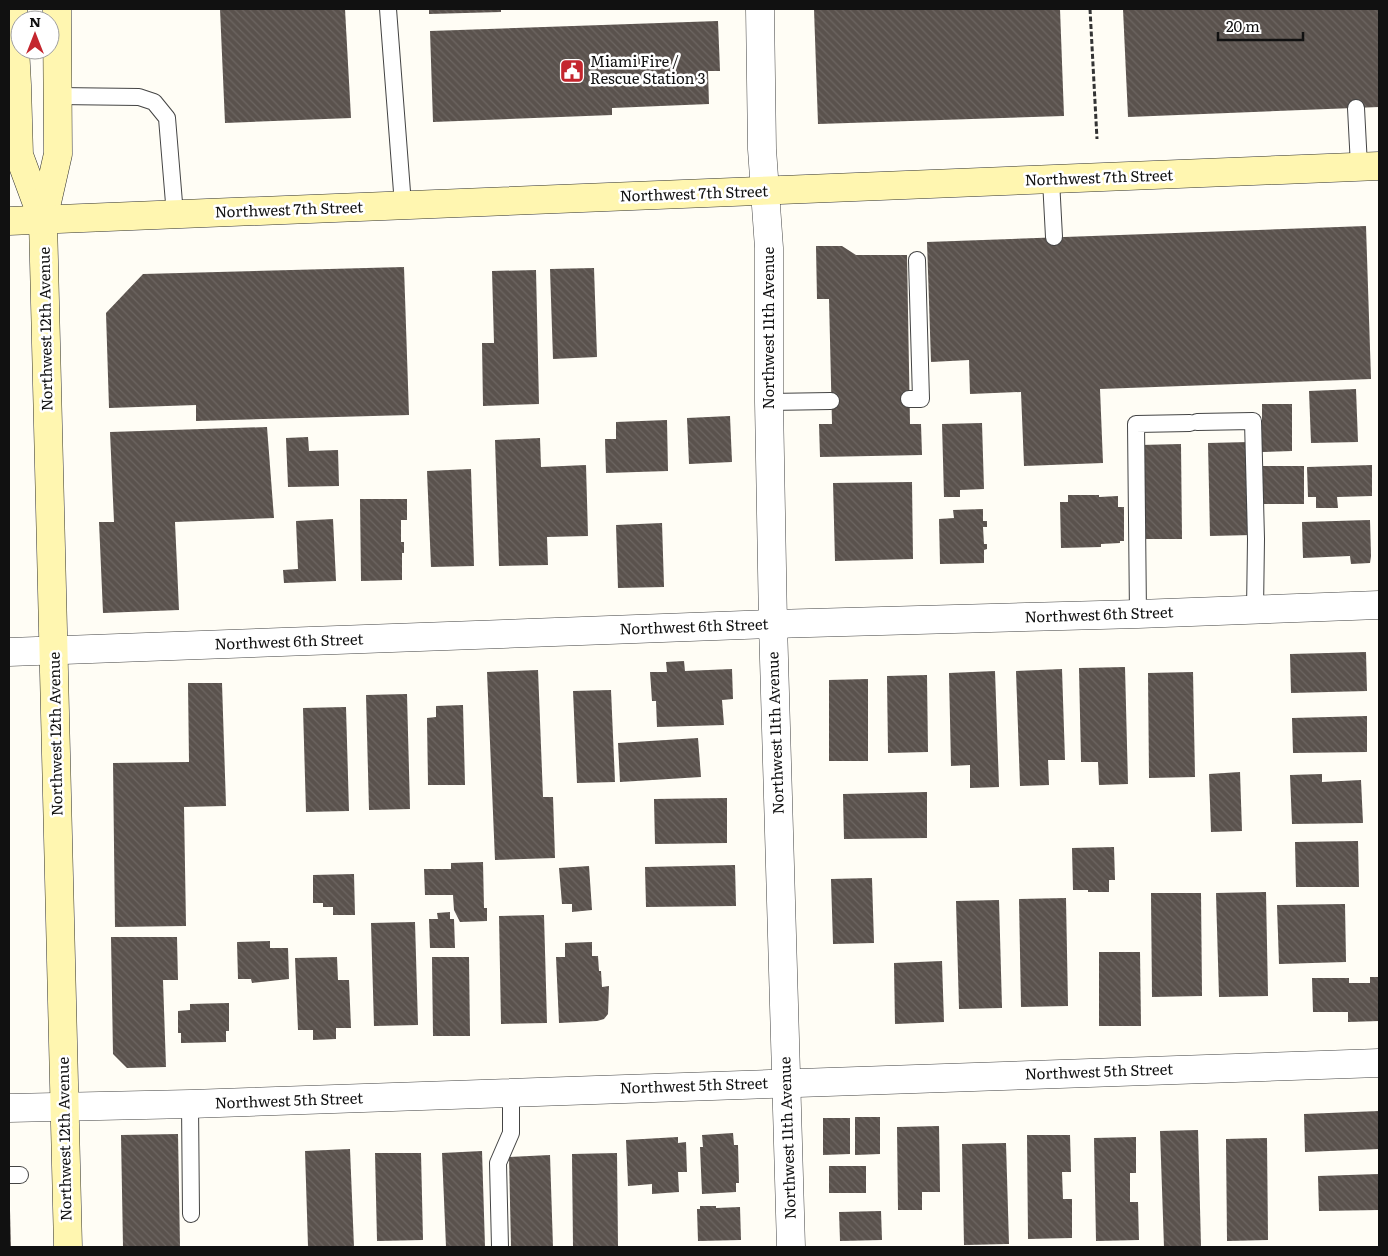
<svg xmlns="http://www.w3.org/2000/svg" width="1388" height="1256" font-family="Literata,serif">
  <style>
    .building { fill: url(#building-back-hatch) }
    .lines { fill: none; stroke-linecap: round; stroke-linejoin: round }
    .service-casing { stroke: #444; stroke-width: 18 }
    .minor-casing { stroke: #444; stroke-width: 29 }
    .secondary-casing { stroke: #333; stroke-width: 29 }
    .path { stroke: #333; stroke-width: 3; stroke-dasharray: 5 2.5; stroke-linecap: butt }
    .service { stroke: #fff; stroke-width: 16 }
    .minor { stroke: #fff; stroke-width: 28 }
    .secondary { stroke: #fff6b0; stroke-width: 28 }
    .labels { text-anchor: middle; stroke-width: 5; stroke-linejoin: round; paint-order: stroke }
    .poi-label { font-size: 15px; fill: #111; stroke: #fff; text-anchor: start }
    .street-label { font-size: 15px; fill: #111; stroke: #fff }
  </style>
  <defs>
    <pattern id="building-back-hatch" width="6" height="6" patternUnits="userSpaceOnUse" patternTransform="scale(1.25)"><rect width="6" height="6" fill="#5a524d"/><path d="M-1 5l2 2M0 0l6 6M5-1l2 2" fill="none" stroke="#6d6662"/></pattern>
  </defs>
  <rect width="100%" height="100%" fill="#fffdf5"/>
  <!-- building -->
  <g class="building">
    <polygon points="220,9 345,9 351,118 225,123"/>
    <polygon points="429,9 501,9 501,12 429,14"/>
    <polygon points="814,9 1060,9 1064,116 818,124"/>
    <polygon points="1123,9 1379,9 1379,107 1128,117"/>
    <polygon points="718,21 720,71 708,71 709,104 612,108 612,115 433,122 430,31"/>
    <polygon points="1366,226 1371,379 1100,389 1103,463 1024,466 1021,392 970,394 969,360 931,362 927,242"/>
    <polygon points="816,246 842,246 856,255 907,255 910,424 921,424 922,455 820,457 819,424 832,424 829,299 817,299"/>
    <polygon points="404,267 409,415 196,421 196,405 109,408 106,313 143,274"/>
    <polygon points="594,268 597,357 553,359 550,269"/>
    <polygon points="536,270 539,404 483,406 482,343 494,343 492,271"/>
    <polygon points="1356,389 1358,442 1311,443 1309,391"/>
    <polygon points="1262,404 1292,404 1292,451 1262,452"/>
    <polygon points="730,416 732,462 689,464 687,418"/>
    <polygon points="667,420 668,471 606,473 605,439 616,439 616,422"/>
    <polygon points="982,423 984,489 960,490 960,497 944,497 942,424"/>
    <polygon points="267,427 274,518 175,522 179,610 103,613 99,522 114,522 110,432"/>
    <polygon points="308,437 309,451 338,450 339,486 288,487 286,438"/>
    <polygon points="540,438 541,467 586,465 588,536 547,537 548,565 499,566 495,440"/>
    <polygon points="1250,442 1252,535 1210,536 1208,443"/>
    <polygon points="1181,444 1182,539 1141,539 1140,445"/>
    <polygon points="1372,465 1372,496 1337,497 1338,508 1316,508 1316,497 1308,497 1307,467"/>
    <rect x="1263" y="466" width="41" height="38"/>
    <polygon points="471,469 474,566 431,567 427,471"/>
    <polygon points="912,482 913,559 835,561 833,483"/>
    <polygon points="1068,495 1099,495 1099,497 1118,496 1118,507 1124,507 1124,541 1120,541 1120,543 1101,544 1101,547 1061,548 1060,502 1068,502"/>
    <polygon points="360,499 407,499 407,520 401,520 401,542 404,542 404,553 402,553 402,580 361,581"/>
    <polygon points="983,509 983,521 987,521 987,527 983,527 984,544 987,544 987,549 984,550 984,563 940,564 939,519 954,518 953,510"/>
    <polygon points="333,519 336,581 284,583 283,570 298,569 296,521"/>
    <polygon points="1370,520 1371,556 1370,563 1351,564 1350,556 1303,558 1302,522"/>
    <polygon points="662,523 664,587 618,588 616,525"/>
    <polygon points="1366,652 1367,691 1291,693 1290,654"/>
    <polygon points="684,661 685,671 732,669 733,699 722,700 724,725 657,727 656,701 652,701 650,672 667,672 666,662"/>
    <polygon points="1125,667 1128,784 1099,785 1098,762 1081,762 1079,668"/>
    <polygon points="1062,669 1065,760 1048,760 1049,785 1020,786 1016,671"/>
    <polygon points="538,670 543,797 553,797 555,858 495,860 487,672"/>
    <polygon points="995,671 999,787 970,788 970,765 951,766 949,673"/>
    <polygon points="1193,672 1195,777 1149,778 1148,673"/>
    <polygon points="927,675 928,752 888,753 887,676"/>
    <polygon points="868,679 868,761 829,761 829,680"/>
    <polygon points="188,683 222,683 226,806 184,807 186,926 115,927 113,763 189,762"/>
    <polygon points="611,690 615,782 577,783 573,691"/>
    <polygon points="407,694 410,809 369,810 366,695"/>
    <polygon points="463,705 465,785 428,785 427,718 436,717 436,706"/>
    <polygon points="346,707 349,811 306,812 303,708"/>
    <polygon points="1367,716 1367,752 1293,753 1292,718"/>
    <polygon points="698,738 701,777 620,782 618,743"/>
    <polygon points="1240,772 1242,831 1211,832 1209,774"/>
    <polygon points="1322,774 1322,782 1361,780 1363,823 1292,824 1290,775"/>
    <polygon points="927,792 927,838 844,839 843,794"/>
    <polygon points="727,798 727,843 655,844 654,799"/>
    <polygon points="1358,841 1359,887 1296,887 1295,842"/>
    <polygon points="1114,847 1115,880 1109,880 1109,892 1088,892 1088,890 1073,890 1072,848"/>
    <polygon points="483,862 484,908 487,908 487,921 460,922 454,910 453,895 425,895 424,869 451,869 451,863"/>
    <polygon points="735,865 736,906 646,907 645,867"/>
    <polygon points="589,866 592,910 572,912 572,904 562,904 559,868"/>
    <polygon points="354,874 355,915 333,915 333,907 323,907 323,903 313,903 313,875"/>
    <polygon points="872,878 874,943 833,944 831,879"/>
    <polygon points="1266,892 1268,996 1219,997 1216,893"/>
    <polygon points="1151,893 1201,893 1202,996 1152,997"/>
    <polygon points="1066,898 1068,1006 1021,1007 1019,899"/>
    <polygon points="999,900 1002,1008 959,1009 956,901"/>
    <polygon points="1345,904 1346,962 1279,964 1277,905"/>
    <polygon points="450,912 450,919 454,919 455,948 430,948 429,919 438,919 437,913"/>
    <polygon points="544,915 547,1023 501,1024 499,916"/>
    <polygon points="415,922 418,1025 374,1026 371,923"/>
    <polygon points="111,937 177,937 178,980 163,980 166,1067 127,1068 113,1054"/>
    <polygon points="270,941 270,948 288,948 289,979 252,983 251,979 238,979 237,942"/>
    <polygon points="592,942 592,956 598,956 599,971 601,971 602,987 609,986 608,1014 604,1019 597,1021 559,1023 556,957 565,957 565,943"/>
    <polygon points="1099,952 1140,952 1141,1026 1099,1026"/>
    <polygon points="337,957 338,980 349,980 351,1028 336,1028 336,1039 313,1040 313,1030 298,1030 295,958"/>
    <polygon points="432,957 469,957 470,1036 433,1036"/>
    <polygon points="942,961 944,1022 895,1024 894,963"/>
    <polygon points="1370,977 1379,977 1379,1021 1348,1022 1348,1012 1313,1012 1312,978 1349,978 1349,983 1370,983"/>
    <polygon points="229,1003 229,1031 226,1031 226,1042 181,1043 181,1033 178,1033 178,1011 190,1010 190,1004"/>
    <polygon points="1379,1111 1379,1149 1305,1152 1304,1114"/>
    <polygon points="855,1117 880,1117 880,1154 855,1155"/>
    <polygon points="823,1118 850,1118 850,1154 823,1155"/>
    <polygon points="939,1126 940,1192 922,1192 922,1210 898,1210 897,1127"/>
    <polygon points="1198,1130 1201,1247 1164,1247 1160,1131"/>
    <polygon points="733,1133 734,1145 738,1145 739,1183 736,1183 736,1192 702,1194 700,1147 703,1147 702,1135"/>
    <polygon points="178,1134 180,1247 123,1247 121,1135"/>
    <polygon points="1027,1135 1070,1135 1071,1172 1062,1172 1063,1199 1072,1199 1072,1238 1028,1239"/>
    <polygon points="678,1137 678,1143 686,1142 687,1172 678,1172 679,1192 652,1194 652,1184 628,1186 626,1140"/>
    <polygon points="1136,1137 1136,1173 1130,1173 1130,1202 1138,1202 1139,1240 1096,1241 1094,1138"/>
    <polygon points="1267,1138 1268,1240 1227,1241 1226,1139"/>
    <polygon points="1006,1143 1009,1244 964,1245 962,1144"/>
    <polygon points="350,1149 354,1247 308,1247 305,1151"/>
    <polygon points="482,1151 485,1247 446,1247 442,1153"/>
    <polygon points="375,1153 421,1153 423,1240 377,1241"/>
    <polygon points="617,1153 618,1247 573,1247 572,1154"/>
    <polygon points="550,1155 553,1247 511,1247 509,1157"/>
    <rect x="829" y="1166" width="37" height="27"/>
    <polygon points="1379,1174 1379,1210 1319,1211 1318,1176"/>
    <polygon points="700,1206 716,1206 716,1208 740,1207 741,1240 698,1241 697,1209 700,1209"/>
    <polygon points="9,1210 10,1210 11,1247 9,1247"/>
    <polygon points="881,1211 882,1240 840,1241 839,1212"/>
  </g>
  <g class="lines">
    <defs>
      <g id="service">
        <polyline points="388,9 403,205"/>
        <polyline points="58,96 139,97 154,102 167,118 175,215"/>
        <polyline points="1356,108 1359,166"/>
        <polyline points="1051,180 1054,237"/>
        <polyline points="909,399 921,399 917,260"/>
        <polyline points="769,402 831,401"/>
        <polyline points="1197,422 1253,421 1256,539 1255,610"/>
        <polyline points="1138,614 1136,424 1190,423"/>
        <polyline points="190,1104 191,1214"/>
        <polyline points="9,1175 20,1175"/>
        <polyline points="500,1247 498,1163 511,1133 511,1093"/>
      </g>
      <g id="minor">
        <polyline points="760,9 762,149 769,248 769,402 773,624 791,1247"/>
        <polyline points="9,652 773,624 1138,614 1379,605"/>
        <polyline points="9,1108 190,1104 1379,1063"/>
      </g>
      <g id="secondary">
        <polyline points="13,9 17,85 19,155 43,220"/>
        <polyline points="57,9 58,154 43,220 68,1247"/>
        <polyline points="9,221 1379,166"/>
      </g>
    </defs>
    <!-- service casing -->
    <use href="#service" class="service-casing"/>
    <!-- minor casing -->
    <use href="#minor" class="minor-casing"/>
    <!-- secondary casing -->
    <use href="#secondary" class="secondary-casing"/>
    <!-- path -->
    <polyline class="path" points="1090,9 1097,139"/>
    <!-- service -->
    <use href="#service" class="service"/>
    <!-- minor -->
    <use href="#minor" class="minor"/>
    <!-- secondary -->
    <use href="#secondary" class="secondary"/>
  </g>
  <!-- icons -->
  <defs>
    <symbol id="civic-square" viewBox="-11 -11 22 22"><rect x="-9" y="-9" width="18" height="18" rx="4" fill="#c4262e" stroke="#fff"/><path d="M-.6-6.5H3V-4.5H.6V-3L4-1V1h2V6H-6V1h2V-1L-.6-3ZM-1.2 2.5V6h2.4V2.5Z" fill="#fff"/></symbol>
  </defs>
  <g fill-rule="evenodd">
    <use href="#civic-square" x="558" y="57" width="28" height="28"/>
  </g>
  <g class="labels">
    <!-- poi labels -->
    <g class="poi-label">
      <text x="590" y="67">Miami Fire /<tspan x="590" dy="17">Rescue Station 3</tspan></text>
    </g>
    <!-- street labels -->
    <g class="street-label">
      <text transform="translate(1099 178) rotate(-2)" y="5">Northwest 7th Street</text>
      <text transform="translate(694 194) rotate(-2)" y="5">Northwest 7th Street</text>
      <text transform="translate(289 210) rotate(-2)" y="5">Northwest 7th Street</text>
      <text transform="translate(769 328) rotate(-90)" y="5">Northwest 11th Avenue</text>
      <text transform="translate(46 329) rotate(-91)" y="5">Northwest 12th Avenue</text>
      <text transform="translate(1099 615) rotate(-2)" y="5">Northwest 6th Street</text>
      <text transform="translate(694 627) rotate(-2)" y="5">Northwest 6th Street</text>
      <text transform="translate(289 642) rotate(-2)" y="5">Northwest 6th Street</text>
      <text transform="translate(776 733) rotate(-92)" y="5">Northwest 11th Avenue</text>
      <text transform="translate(56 734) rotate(-91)" y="5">Northwest 12th Avenue</text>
      <text transform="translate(1099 1072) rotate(-2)" y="5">Northwest 5th Street</text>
      <text transform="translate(694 1086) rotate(-2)" y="5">Northwest 5th Street</text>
      <text transform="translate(289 1101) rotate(-2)" y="5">Northwest 5th Street</text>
      <text transform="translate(788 1138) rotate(-92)" y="5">Northwest 11th Avenue</text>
      <text transform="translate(65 1139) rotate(-91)" y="5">Northwest 12th Avenue</text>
    </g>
  </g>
  <!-- border -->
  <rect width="1388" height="1256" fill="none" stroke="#111111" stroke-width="20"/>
  <!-- north arrow -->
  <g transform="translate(35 35)"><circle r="24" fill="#ffffff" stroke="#a0a0a0"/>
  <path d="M0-4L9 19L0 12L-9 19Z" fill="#c4262e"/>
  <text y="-8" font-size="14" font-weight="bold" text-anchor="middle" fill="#111111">N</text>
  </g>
  <!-- scale -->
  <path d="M1218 32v8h85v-8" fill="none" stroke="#111111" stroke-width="2.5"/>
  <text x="1226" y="32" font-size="15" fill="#111111" stroke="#ffffff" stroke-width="4" paint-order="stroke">20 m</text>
</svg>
